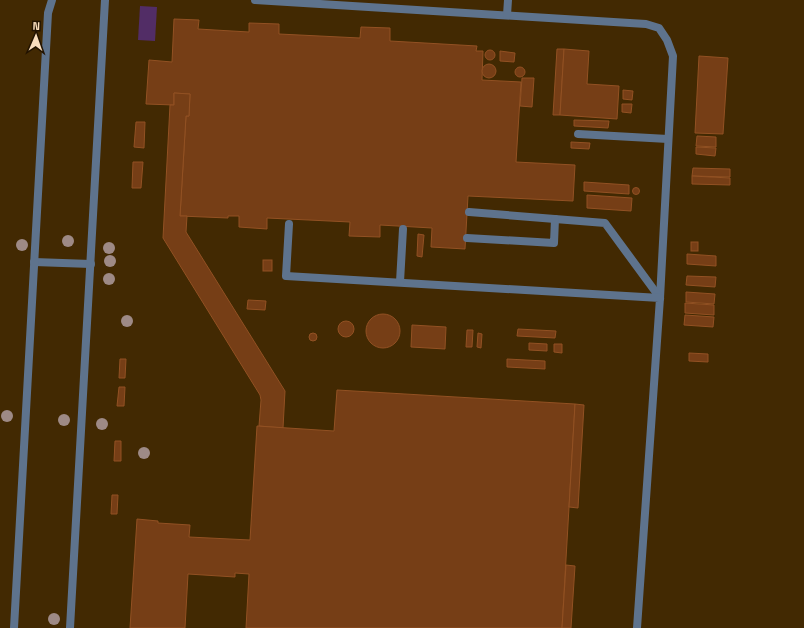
<svg xmlns="http://www.w3.org/2000/svg" width="804" height="628" font-family="'Space Grotesk',sans-serif">
  <style>
    .green { fill: #522d66 }
    .building { fill: #763e16; stroke: #925123 }
    .lines { fill: none; stroke-linecap: round; stroke-linejoin: round }
    .service { stroke: #5e738d; stroke-width: 8 }
    .tree { fill: #9e8a86 }
  </style>
  <rect width="100%" height="100%" fill="#422902"/>
  <!-- green -->
  <polygon class="green" points="140,6 157,7 155,41 138,40"/>
  <!-- building -->
  <g class="building">
    <polygon points="174,19 199,20 198,29 249,32 249,23 279,24 279,34 360,38 361,27 390,28 390,41 477,46 476,51 483,51 482,80 521,82 516,162 575,165 573,201 468,196 465,249 431,247 432,228 380,225 380,237 349,236 350,222 267,218 267,229 239,227 239,216 228,216 228,218 180,216 186,116 189,116 190,94 174,93 174,105 146,104 149,60 172,62"/>
    <polygon points="557,49 564,49 560,115 553,115"/>
    <polygon points="564,49 589,51 587,84 619,86 617,119 560,115"/>
    <circle cx="490" cy="55" r="5"/>
    <polygon points="500,51 515,53 514,62 500,61"/>
    <polygon points="699,56 728,58 723,134 695,133"/>
    <circle cx="489" cy="71" r="7"/>
    <circle cx="520" cy="72" r="5"/>
    <polygon points="522,78 534,78 532,107 520,106"/>
    <polygon points="623,90 633,91 632,100 623,99"/>
    <polygon points="174,93 190,94 189,116 186,116 180,216 187,216 186,232 285,391 283,428 259,426 261,400 260,395 163,238 170,105 174,105"/>
    <polygon points="622,104 632,104 631,113 622,112"/>
    <polygon points="574,120 609,121 608,128 574,126"/>
    <polygon points="136,122 145,122 144,148 134,147"/>
    <polygon points="697,136 716,137 716,147 696,146"/>
    <polygon points="571,142 590,143 589,149 571,148"/>
    <polygon points="696,147 716,148 715,156 696,154"/>
    <polygon points="133,162 143,162 141,188 132,188"/>
    <polygon points="693,168 730,169 730,177 692,176"/>
    <polygon points="692,176 730,178 730,185 692,184"/>
    <polygon points="584,182 629,185 629,194 584,191"/>
    <circle cx="636" cy="191" r="3.5"/>
    <polygon points="587,195 632,198 631,211 587,208"/>
    <polygon points="418,234 424,235 422,257 417,256"/>
    <rect x="691" y="242" width="7" height="9"/>
    <polygon points="687,254 716,256 716,266 687,264"/>
    <rect x="263" y="260" width="9" height="11"/>
    <polygon points="687,276 716,277 715,287 686,285"/>
    <polygon points="686,292 715,294 714,304 686,302"/>
    <polygon points="248,300 266,301 265,310 247,309"/>
    <polygon points="685,303 714,305 714,315 685,313"/>
    <circle cx="383" cy="331" r="17"/>
    <polygon points="685,315 714,317 713,327 684,325"/>
    <circle cx="346" cy="329" r="8"/>
    <polygon points="412,325 446,327 445,349 411,347"/>
    <polygon points="518,329 556,331 555,338 517,336"/>
    <polygon points="467,330 473,330 472,347 466,347"/>
    <polygon points="478,333 482,334 481,348 477,347"/>
    <circle cx="313" cy="337" r="4"/>
    <polygon points="529,343 547,344 547,351 529,350"/>
    <polygon points="554,344 562,344 562,353 554,352"/>
    <polygon points="689,353 708,354 708,362 689,361"/>
    <polygon points="120,359 126,359 125,378 119,378"/>
    <polygon points="507,359 545,361 545,369 507,367"/>
    <polygon points="119,387 125,387 124,406 117,406"/>
    <polygon points="337,390 575,404 562,628 246,628 249,574 235,573 235,577 188,574 185,628 130,628 137,519 158,521 158,523 190,525 189,537 250,540 257,426 334,431"/>
    <polygon points="575,404 584,405 578,508 569,507"/>
    <polygon points="115,441 121,441 121,461 114,461"/>
    <polygon points="112,495 118,495 117,514 111,514"/>
    <polygon points="566,565 575,566 571,628 562,628"/>
  </g>
  <g class="lines">
    <!-- service -->
    <g class="service">
      <polyline points="255,0 646,24 659,28 667,40 673,56 660,298"/>
      <polyline points="507,15 508,0"/>
      <polyline points="578,134 668,139"/>
      <polyline points="469,212 605,223 660,298"/>
      <polyline points="289,224 286,276 660,298 637,628"/>
      <polyline points="467,238 554,243 555,219"/>
      <polyline points="34,262 91,264"/>
      <polyline points="400,282 403,229"/>
      <polyline points="14,628 48,13 52,0"/>
      <polyline points="70,628 105,0"/>
    </g>
  </g>
  <!-- trees -->
  <g class="tree">
    <circle cx="68" cy="241" r="6"/>
    <circle cx="22" cy="245" r="6"/>
    <circle cx="109" cy="248" r="6"/>
    <circle cx="110" cy="261" r="6"/>
    <circle cx="109" cy="279" r="6"/>
    <circle cx="127" cy="321" r="6"/>
    <circle cx="7" cy="416" r="6"/>
    <circle cx="64" cy="420" r="6"/>
    <circle cx="102" cy="424" r="6"/>
    <circle cx="144" cy="453" r="6"/>
    <circle cx="54" cy="619" r="6"/>
  </g>
  <!-- north arrow -->
  <g transform="translate(36 36) rotate(2)" stroke="#221301" stroke-width="3" paint-order="stroke">
  <path d="M0-3L7 15L0 10L-7 15Z" fill="#f8ddbd"/>
  <text y="-6" font-size="11" font-weight="bold" text-anchor="middle" fill="#f8ddbd">N</text>
  </g>
</svg>
